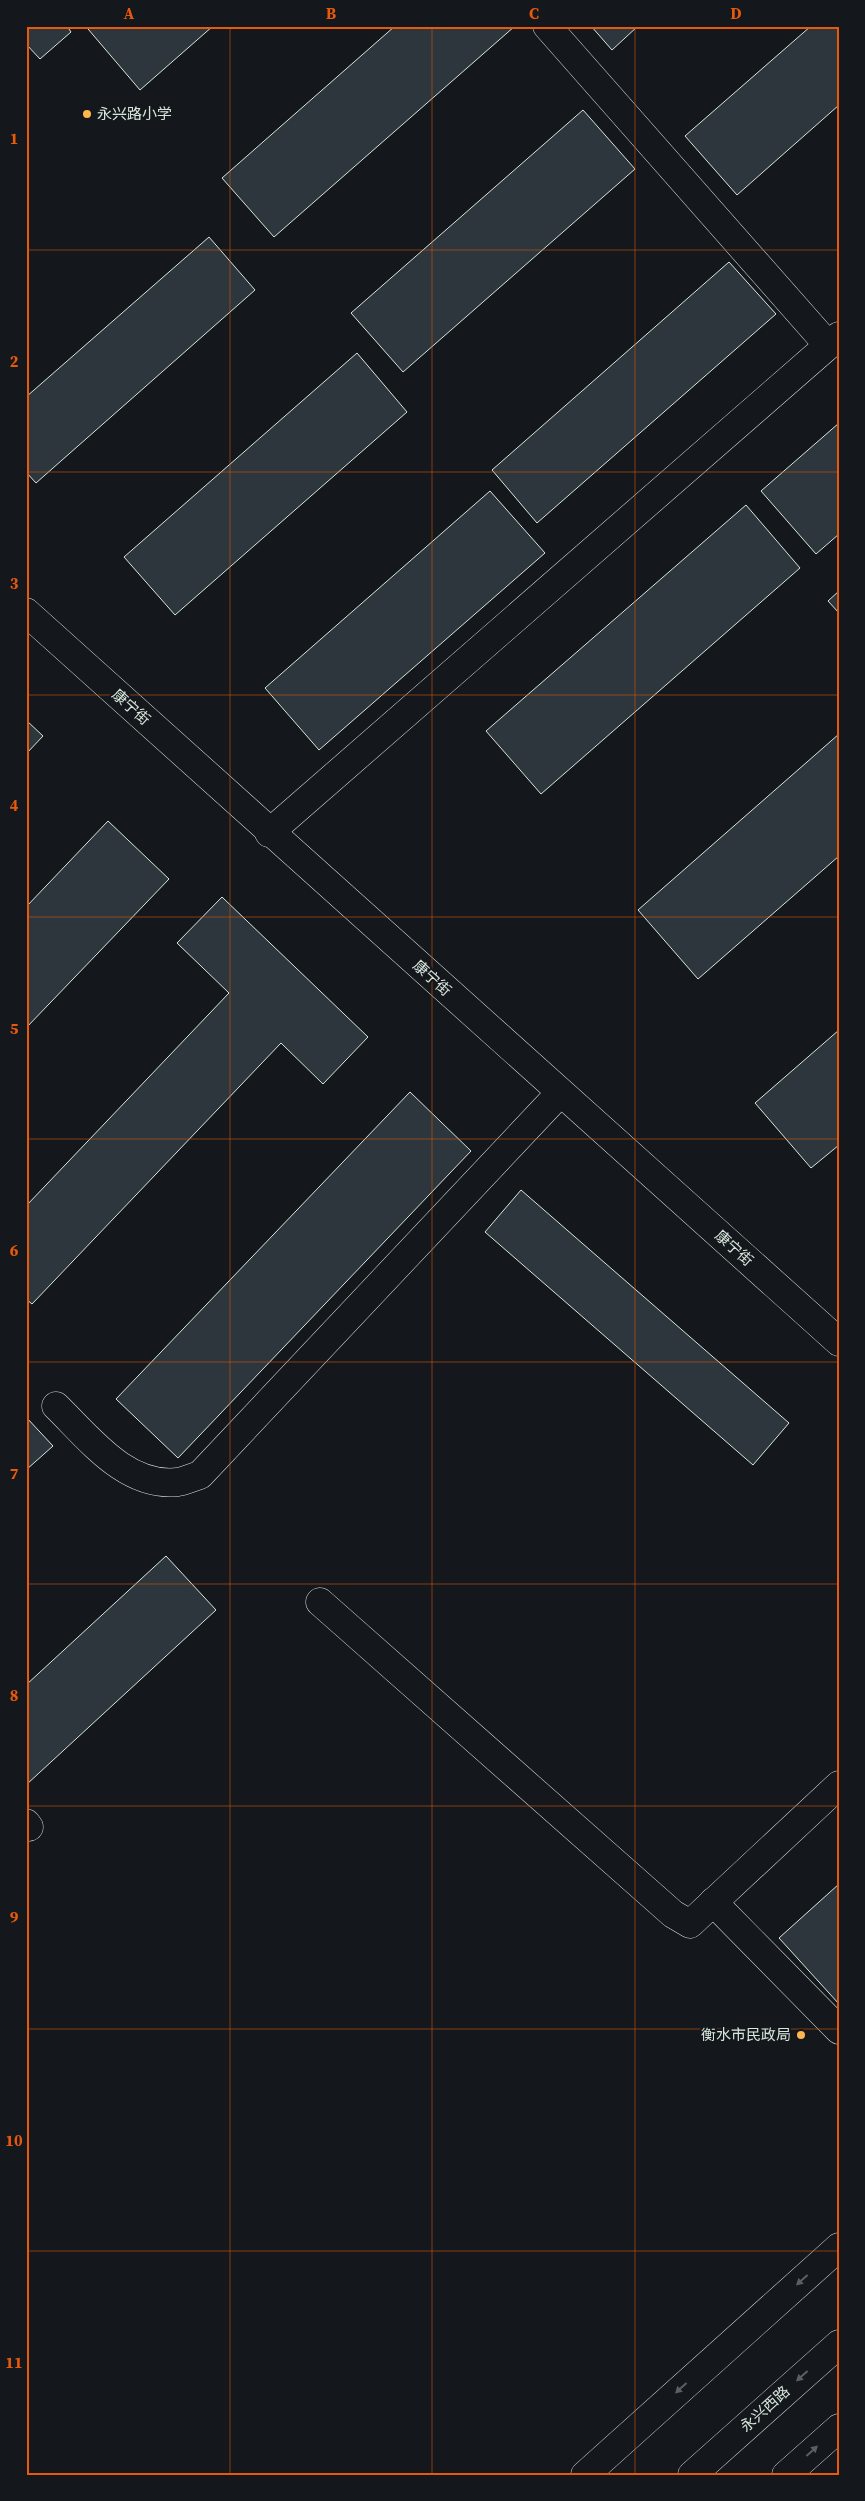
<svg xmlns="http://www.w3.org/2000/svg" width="865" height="2501" font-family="'Source Serif 4','Noto Sans SC',serif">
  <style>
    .building { fill: #2c363c; stroke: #d8e6dc }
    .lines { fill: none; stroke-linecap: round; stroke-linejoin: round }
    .minor-casing { stroke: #d8e6dc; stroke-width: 29 }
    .major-casing { stroke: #d8e6dc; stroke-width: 29 }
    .minor { stroke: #14181c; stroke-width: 28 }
    .major { stroke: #14181c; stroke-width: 28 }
    .oneway { fill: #59605f }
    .grid { fill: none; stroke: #e8590c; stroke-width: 1; stroke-opacity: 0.55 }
    .poi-dot { fill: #ffb74d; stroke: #14181c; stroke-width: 2 }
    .labels { text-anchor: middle; stroke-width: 4; stroke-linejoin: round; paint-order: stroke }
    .poi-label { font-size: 15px; fill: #d8e6dc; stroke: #14181c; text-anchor: start }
    .street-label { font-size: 15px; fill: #d8e6dc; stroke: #14181c }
    .neatline { fill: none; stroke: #e8590c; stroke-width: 2 }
    .grid-label { font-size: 16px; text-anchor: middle; font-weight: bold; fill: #e8590c }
  </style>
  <rect width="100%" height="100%" fill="#14181c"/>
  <!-- building -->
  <g class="building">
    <polygon points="26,26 67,26 71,32 40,59 26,44"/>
    <polygon points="91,26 213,26 140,90 88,29"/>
    <polygon points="395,26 515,26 274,237 222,178"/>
    <polygon points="591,26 638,26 612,50"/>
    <polygon points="811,26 839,26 839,105 737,195 685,136"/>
    <polygon points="583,110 635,169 403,372 351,313"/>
    <polygon points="209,237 255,290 36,483 26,472 26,397"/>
    <polygon points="729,262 776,314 537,523 492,470"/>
    <polygon points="357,353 407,412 175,615 124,557"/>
    <polygon points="839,423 839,534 816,554 761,491"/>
    <polygon points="490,491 545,553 319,750 265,688"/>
    <polygon points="746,505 800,568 541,794 486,731"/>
    <polygon points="839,591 839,613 828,601"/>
    <polygon points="26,720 43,736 26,754"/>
    <polygon points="839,734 839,856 698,979 638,910"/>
    <polygon points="108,821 169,879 26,1028 26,907"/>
    <polygon points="222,897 368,1037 323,1084 281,1043 32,1304 26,1299 26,1206 229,993 177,943"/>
    <polygon points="839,1030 839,1145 811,1168 755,1103"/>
    <polygon points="410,1092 471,1151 178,1458 116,1399"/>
    <polygon points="521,1190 789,1423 753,1465 485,1232"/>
    <polygon points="26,1417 53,1446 26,1470"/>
    <polygon points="166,1556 216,1610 26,1785 26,1685"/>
    <polygon points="839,1884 839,2004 779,1938"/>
  </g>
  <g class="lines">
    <defs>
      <g id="minor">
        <polyline points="547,26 828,345"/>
        <polyline points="26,612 839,1342"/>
        <polyline points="269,833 839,336"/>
        <path d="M56,1406c33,32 70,82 122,76 7,-1 15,-5 22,-7l360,-382"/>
        <polyline points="320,1602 673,1914 690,1924 839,1785"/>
        <polyline points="26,1823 29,1827"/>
        <polyline points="713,1902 839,2030"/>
        <polyline points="585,2475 839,2247"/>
      </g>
      <g id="major">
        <polyline points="692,2475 839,2344"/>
        <polyline points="786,2475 839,2428"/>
      </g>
    </defs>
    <!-- minor casing -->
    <use href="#minor" class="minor-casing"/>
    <!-- major casing -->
    <use href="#major" class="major-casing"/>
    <!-- minor -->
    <use href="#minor" class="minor"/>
    <!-- major -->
    <use href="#major" class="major"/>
  </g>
  <!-- one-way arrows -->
  <defs><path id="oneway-solid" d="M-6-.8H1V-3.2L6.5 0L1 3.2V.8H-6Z" transform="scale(1.25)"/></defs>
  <g class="oneway">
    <use href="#oneway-solid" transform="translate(802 2280) rotate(138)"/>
    <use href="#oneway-solid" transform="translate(802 2376) rotate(138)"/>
    <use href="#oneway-solid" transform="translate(681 2388) rotate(138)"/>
    <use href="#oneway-solid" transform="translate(812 2451) rotate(-42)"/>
  </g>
  <!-- grid -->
  <path class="grid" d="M230,26v2449M432,26v2449M635,26v2449M26,250h813M26,472h813M26,695h813M26,917h813M26,1139h813M26,1362h813M26,1584h813M26,1806h813M26,2029h813M26,2251h813"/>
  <!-- markers -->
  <g class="poi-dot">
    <circle cx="87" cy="114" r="5"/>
    <circle cx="801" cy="2035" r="5"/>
  </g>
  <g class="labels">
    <!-- poi labels -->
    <g class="poi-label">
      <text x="97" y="119">永兴路小学</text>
      <text x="791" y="2040" text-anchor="end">衡水市民政局</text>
    </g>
    <!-- street labels -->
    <g class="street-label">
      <text transform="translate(131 707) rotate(42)" y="5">康宁街</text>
      <text transform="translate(432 978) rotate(42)" y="5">康宁街</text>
      <text transform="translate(734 1248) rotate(42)" y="5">康宁街</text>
      <text transform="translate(765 2409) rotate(-42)" y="5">永兴西路</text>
    </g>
  </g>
  <!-- border -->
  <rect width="865" height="2501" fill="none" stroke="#14181c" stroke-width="55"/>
  <rect x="28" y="28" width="810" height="2446" class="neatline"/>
  <g class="grid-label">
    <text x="129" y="19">A</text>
    <text x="331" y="19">B</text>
    <text x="534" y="19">C</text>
    <text x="736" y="19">D</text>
    <text x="14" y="144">1</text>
    <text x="14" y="367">2</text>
    <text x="14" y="589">3</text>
    <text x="14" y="811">4</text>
    <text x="14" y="1034">5</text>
    <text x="14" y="1256">6</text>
    <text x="14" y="1479">7</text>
    <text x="14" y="1701">8</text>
    <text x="14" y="1923">9</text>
    <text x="14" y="2146">10</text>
    <text x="14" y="2368">11</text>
  </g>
</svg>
